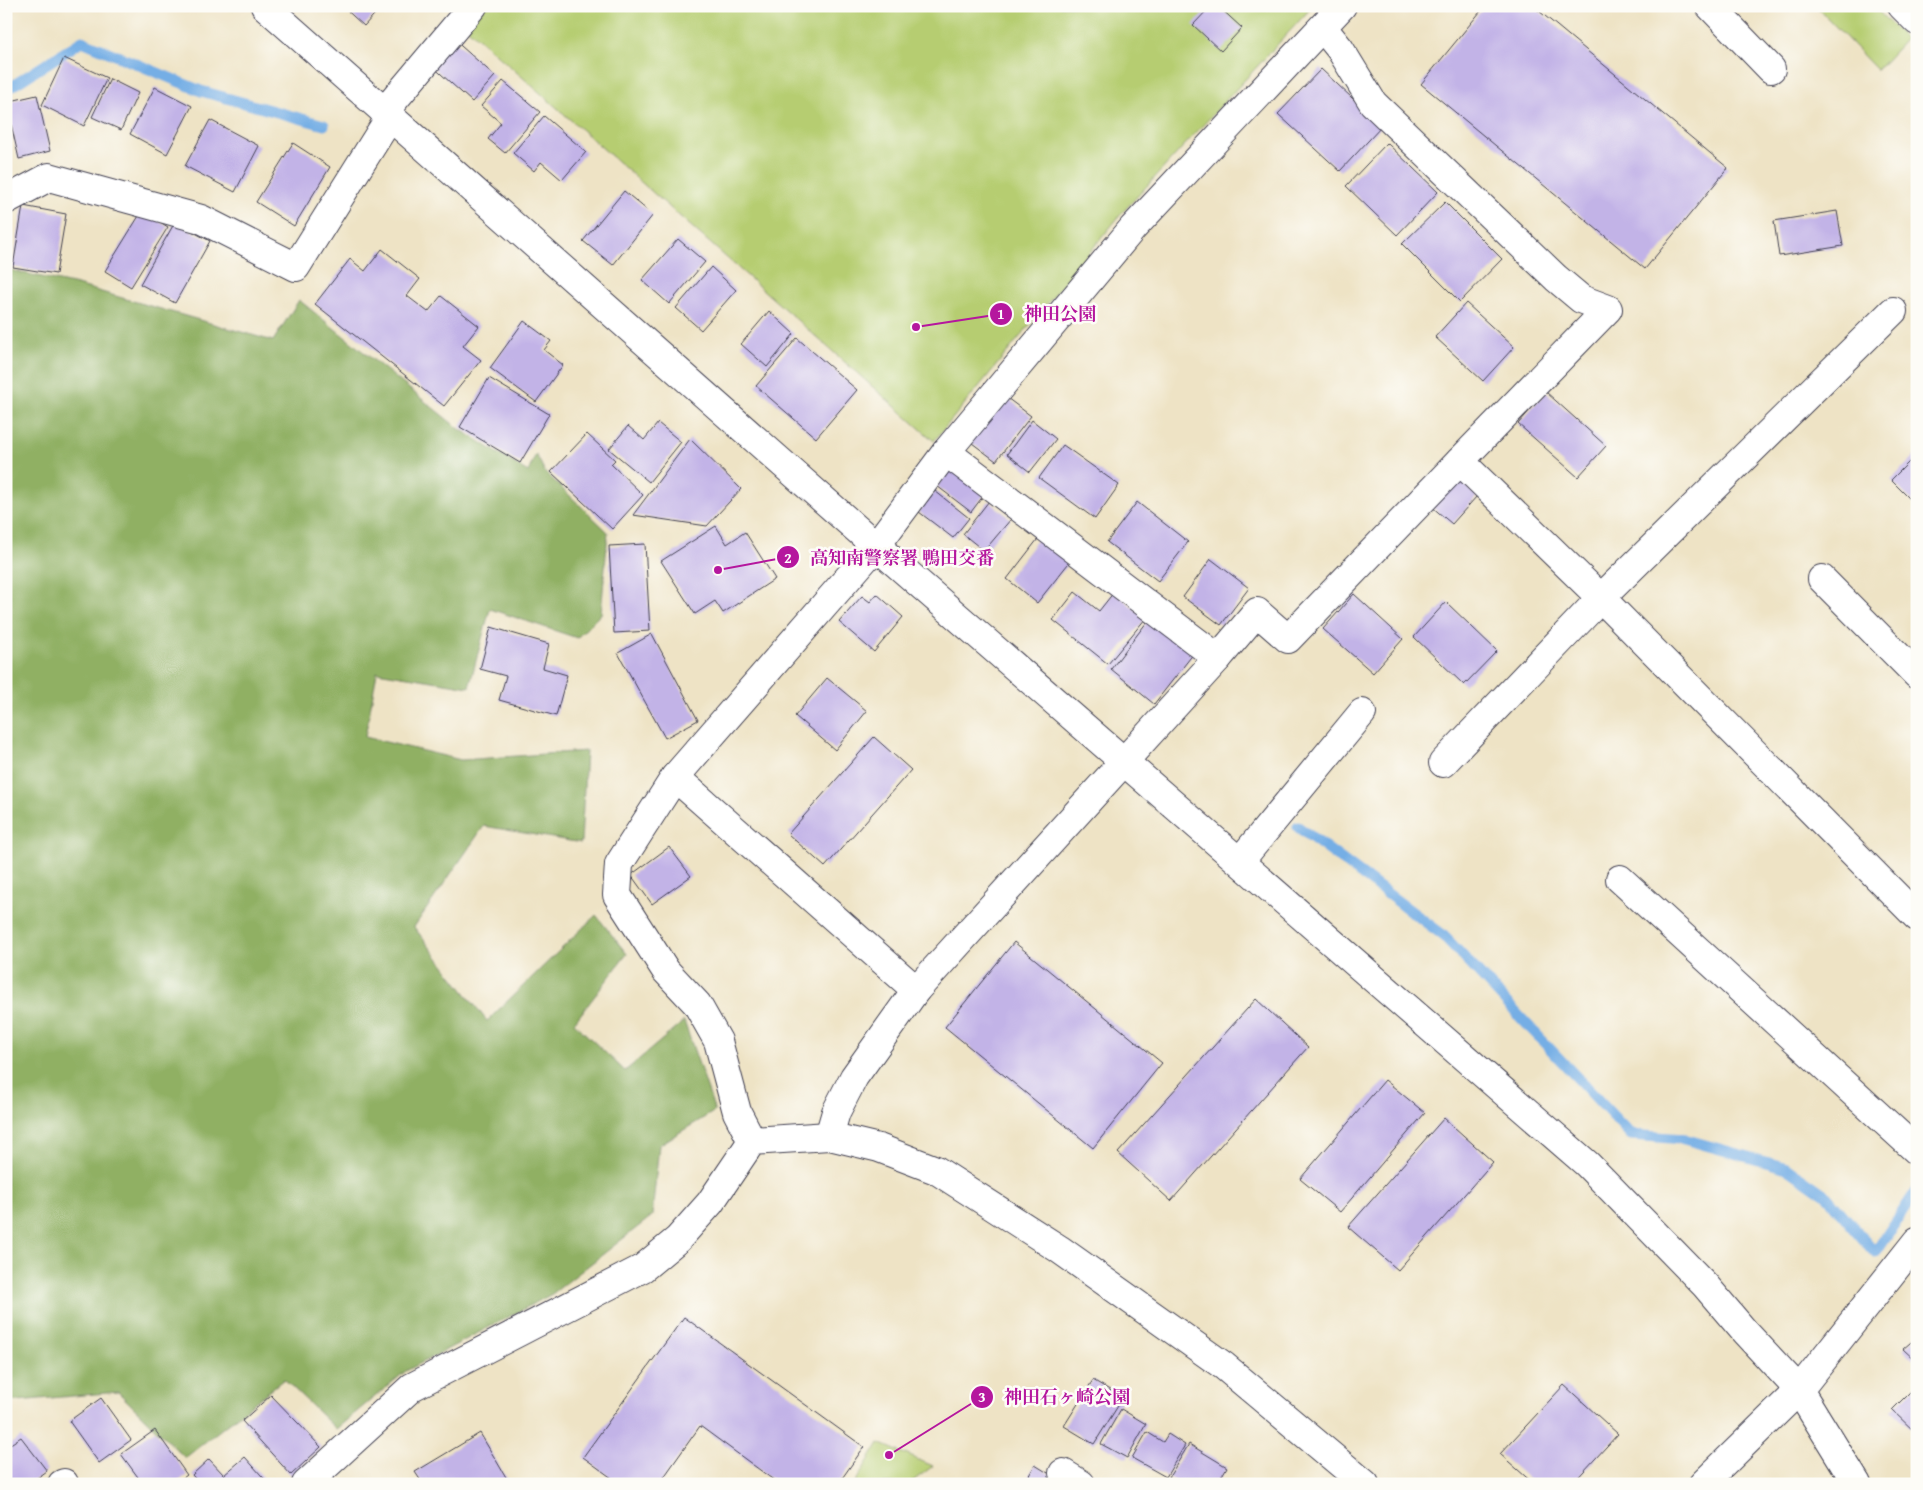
<svg xmlns="http://www.w3.org/2000/svg" width="1923" height="1490" font-family="'Gentium Book Plus','Noto Serif JP',serif">
  <style>
    .green { fill: #b6cd71; stroke: #6c7856 }
    .forest { fill: #90b063; stroke: #59694f }
    .lines { fill: none; stroke-linecap: round; stroke-linejoin: round }
    .stream { stroke: #75aee5; stroke-width: 11 }
    .building { fill: #c2b3e7 }
    .street-casing { stroke: #413f50; stroke-width: 30 }
    .secondary-casing { stroke: #413f50; stroke-width: 30 }
    .street { stroke: #fff; stroke-width: 28 }
    .secondary { stroke: #fff; stroke-width: 28 }
    .leader { fill: none; stroke: #b5179e; stroke-width: 2 }
    .callout-dot { fill: #b5179e; stroke: #fdfcf7; stroke-width: 2 }
    .mark-label { font-size: 15px; text-anchor: middle; font-weight: bold; fill: #fff }
    .callout-label { font-size: 18px; text-anchor: middle; font-weight: bold; fill: #b5179e; stroke: #fdfcf7; stroke-width: 5; stroke-linejoin: round; paint-order: stroke }
  </style>
  <rect width="100%" height="100%" fill="#fdfcf7"/>
  <filter id="ink" filterUnits="userSpaceOnUse"><feTurbulence type="fractalNoise" baseFrequency=".02" numOctaves="2"/><feDisplacementMap in="SourceGraphic" scale="10" xChannelSelector="R" yChannelSelector="G"/><feConvolveMatrix kernelMatrix="1 2 1 2 8 2 1 2 1" color-interpolation-filters="sRGB"/></filter>
  <filter id="wash" filterUnits="userSpaceOnUse"><feTurbulence type="fractalNoise" baseFrequency=".0096" numOctaves="4" result="noise"/><feDisplacementMap in="SourceGraphic" scale="20" xChannelSelector="R" yChannelSelector="G"/><feGaussianBlur stdDeviation="1.12" result="paint"/><feColorMatrix in="noise" values="0 0 0 0 0 0 0 0 0 0 0 0 0 0 0 0 0 1.4 0 .05"/><feComposite in="paint" operator="in"/></filter>
  <g filter="url(#wash)">
    <rect width="100%" height="100%" fill="#eee3c5"/>
    <!-- green -->
    <g class="green">
      <polygon points="476,6 1313,6 1122,213 934,441 461,23"/>
      <polygon points="1816,6 1873,6 1906,39 1877,70"/>
      <polygon points="879,1443 933,1466 909,1484 854,1484"/>
    </g>
    <!-- forest -->
    <polygon class="forest" points="6,269 77,285 273,341 299,300 458,428 528,472 536,454 545,472 608,532 601,614 577,638 490,609 469,687 377,672 365,737 461,760 586,751 581,843 484,826 414,927 487,1021 596,915 627,954 574,1023 625,1071 684,1021 715,1111 659,1145 652,1216 552,1294 406,1371 336,1429 284,1379 185,1458 118,1392 6,1402"/>
    <g class="lines">
      <!-- stream -->
      <g class="stream">
        <polyline points="6,90 82,41 201,91 324,125"/>
        <polyline points="1298,827 1443,935 1631,1135 1684,1139 1787,1168 1827,1196 1875,1253 1917,1190"/>
      </g>
    </g>
    <g id="blocks">
      <!-- building -->
      <g class="building">
        <polygon points="342,6 382,6 364,26"/>
        <polygon points="1211,6 1218,6 1242,28 1221,51 1193,25"/>
        <polygon points="1485,6 1533,6 1728,168 1645,269 1421,84"/>
        <polygon points="453,39 495,76 472,102 430,64"/>
        <polygon points="64,58 107,78 84,126 42,105"/>
        <polygon points="1321,69 1382,126 1340,171 1278,114"/>
        <polygon points="110,79 138,93 121,130 92,117"/>
        <polygon points="503,81 540,112 505,153 488,139 501,123 481,106"/>
        <polygon points="155,87 192,106 167,154 130,134"/>
        <polygon points="37,95 50,151 19,159 6,102"/>
        <polygon points="544,116 586,152 562,180 541,162 534,171 513,153"/>
        <polygon points="210,120 259,146 235,192 185,166"/>
        <polygon points="293,143 330,167 294,226 256,202"/>
        <polygon points="1387,143 1438,192 1397,235 1346,186"/>
        <polygon points="624,191 653,215 613,265 583,241"/>
        <polygon points="1445,202 1502,259 1460,302 1402,244"/>
        <polygon points="23,206 66,214 56,274 13,267"/>
        <polygon points="142,211 168,227 131,287 105,271"/>
        <polygon points="1837,211 1843,246 1779,256 1774,221"/>
        <polygon points="175,222 210,241 175,303 140,284"/>
        <polygon points="678,239 705,262 669,304 642,280"/>
        <polygon points="382,249 420,279 407,296 428,312 441,296 479,326 463,346 481,360 444,406 315,304 350,259 365,271"/>
        <polygon points="711,267 736,290 701,330 676,308"/>
        <polygon points="1466,303 1514,347 1483,381 1435,337"/>
        <polygon points="769,311 794,334 767,367 741,344"/>
        <polygon points="524,321 551,341 544,350 563,365 536,402 490,368"/>
        <polygon points="797,338 857,390 816,438 756,386"/>
        <polygon points="489,378 549,414 520,463 460,427"/>
        <polygon points="1546,392 1606,446 1578,477 1518,424"/>
        <polygon points="1003,395 1031,416 996,461 968,440"/>
        <polygon points="1032,420 1056,439 1030,472 1007,454"/>
        <polygon points="658,423 681,442 649,482 609,449 628,426 644,440"/>
        <polygon points="587,434 615,460 611,464 643,495 612,529 551,472"/>
        <polygon points="690,439 741,489 707,526 633,515"/>
        <polygon points="1063,445 1119,485 1095,519 1039,478"/>
        <polygon points="1917,454 1917,506 1891,480"/>
        <polygon points="954,465 987,491 971,512 937,486"/>
        <polygon points="1457,477 1477,496 1452,524 1431,506"/>
        <polygon points="935,491 969,518 953,538 919,512"/>
        <polygon points="989,501 1011,519 984,551 963,534"/>
        <polygon points="1137,502 1188,542 1158,581 1107,542"/>
        <polygon points="716,526 727,544 745,532 775,579 723,613 715,601 695,614 661,561"/>
        <polygon points="1041,535 1072,559 1037,603 1007,579"/>
        <polygon points="645,544 650,631 614,633 609,546"/>
        <polygon points="1211,559 1249,588 1221,625 1183,597"/>
        <polygon points="1075,592 1099,611 1114,592 1146,618 1108,664 1053,620"/>
        <polygon points="877,594 903,617 874,652 839,622 862,596 870,602"/>
        <polygon points="1354,594 1403,639 1373,673 1323,629"/>
        <polygon points="1446,602 1497,651 1464,685 1414,637"/>
        <polygon points="1150,618 1194,653 1154,704 1111,669"/>
        <polygon points="491,627 549,644 543,668 567,675 556,716 499,700 506,676 480,669"/>
        <polygon points="652,634 698,720 665,738 618,653"/>
        <polygon points="827,678 867,711 835,750 795,716"/>
        <polygon points="874,737 911,770 825,867 788,834"/>
        <polygon points="669,847 691,876 652,904 631,875"/>
        <polygon points="1014,942 1162,1063 1093,1148 945,1027"/>
        <polygon points="1256,999 1308,1047 1171,1201 1118,1153"/>
        <polygon points="1385,1080 1425,1113 1340,1212 1300,1179"/>
        <polygon points="1444,1118 1493,1162 1398,1270 1348,1227"/>
        <polygon points="684,1317 864,1447 838,1484 779,1484 700,1426 659,1484 620,1484 583,1457"/>
        <polygon points="1917,1337 1917,1362 1903,1349"/>
        <polygon points="1093,1380 1123,1398 1094,1444 1064,1426"/>
        <polygon points="1564,1385 1618,1434 1572,1484 1534,1484 1500,1454"/>
        <polygon points="1917,1385 1917,1434 1892,1410"/>
        <polygon points="271,1395 321,1447 291,1475 242,1421"/>
        <polygon points="101,1398 131,1440 99,1463 69,1421"/>
        <polygon points="1121,1409 1146,1424 1127,1458 1101,1444"/>
        <polygon points="155,1430 187,1475 175,1484 143,1484 121,1454"/>
        <polygon points="1147,1432 1163,1442 1168,1434 1185,1445 1166,1477 1132,1458"/>
        <polygon points="480,1433 510,1484 423,1484 415,1472"/>
        <polygon points="21,1437 47,1471 29,1484 6,1484 6,1447"/>
        <polygon points="1189,1444 1227,1467 1217,1484 1180,1484 1169,1477"/>
        <polygon points="245,1457 269,1484 200,1484 192,1475 209,1459 224,1475"/>
        <polygon points="1035,1465 1066,1484 1024,1484"/>
      </g>
    </g>
  </g>
  <g filter="url(#ink)">
    <use href="#blocks" fill-opacity="0" stroke="#413f50" stroke-width="1"/>
    <g class="lines">
      <defs>
        <g id="street">
          <polyline points="1710,6 1771,69"/>
          <polyline points="1902,6 1917,21"/>
          <polyline points="1323,28 1340,49 1373,103 1556,278 1581,299 1608,309 1460,461"/>
          <polyline points="384,112 473,6"/>
          <polyline points="6,200 49,177 201,219 296,267 390,117"/>
          <polyline points="946,452 1218,658"/>
          <polyline points="1822,579 1917,675"/>
          <polyline points="1443,763 1601,598 1893,311"/>
          <polyline points="675,777 916,990"/>
          <polyline points="1240,861 1362,713"/>
          <polyline points="1620,879 1917,1151"/>
          <polyline points="829,1136 836,1112 854,1077 916,990 1218,658 1257,612 1288,639 1460,461 1601,598 1917,917"/>
          <polyline points="752,1141 737,1112 718,1041 697,1004 666,971 617,895 619,864 675,777 876,546 946,452 1133,228 1342,6"/>
          <polyline points="1063,1473 1081,1484"/>
          <polyline points="62,1484 64,1483"/>
          <polyline points="306,1484 412,1387 643,1268 678,1239 710,1203 752,1141 829,1136 879,1148 936,1170 1059,1249 1224,1366 1365,1484"/>
          <polyline points="1703,1484 1799,1390 1917,1241"/>
        </g>
        <polyline id="secondary" points="265,6 876,546 1587,1164 1705,1285 1745,1332 1799,1390 1857,1484"/>
      </defs>
      <!-- street casing -->
      <use href="#street" class="street-casing"/>
      <!-- secondary casing -->
      <use href="#secondary" class="secondary-casing"/>
      <!-- street -->
      <use href="#street" class="street"/>
      <!-- secondary -->
      <use href="#secondary" class="secondary"/>
    </g>
  </g>
  <!-- callouts -->
  <path class="leader" d="M916 327L1001 314M718 570L788 557M889 1455L982 1397"/>
  <g class="callout-dot">
    <circle cx="916" cy="327" r="5"/>
    <circle cx="718" cy="570" r="5"/>
    <circle cx="889" cy="1455" r="5"/>
    <circle cx="1001" cy="314" r="12"/>
    <circle cx="788" cy="557" r="12"/>
    <circle cx="982" cy="1397" r="12"/>
  </g>
  <g class="mark-label">
    <text x="1001" y="319">1</text>
    <text x="788" y="563">2</text>
    <text x="982" y="1402">3</text>
  </g>
  <g class="callout-label">
    <text x="1060" y="320">神田公園</text>
    <text x="902" y="564">高知南警察署 鴨田交番</text>
    <text x="1067" y="1403">神田石ヶ崎公園</text>
  </g>
  <!-- margin -->
  <rect width="1923" height="1490" fill="none" stroke="#fdfcf7" stroke-width="25"/>
</svg>
